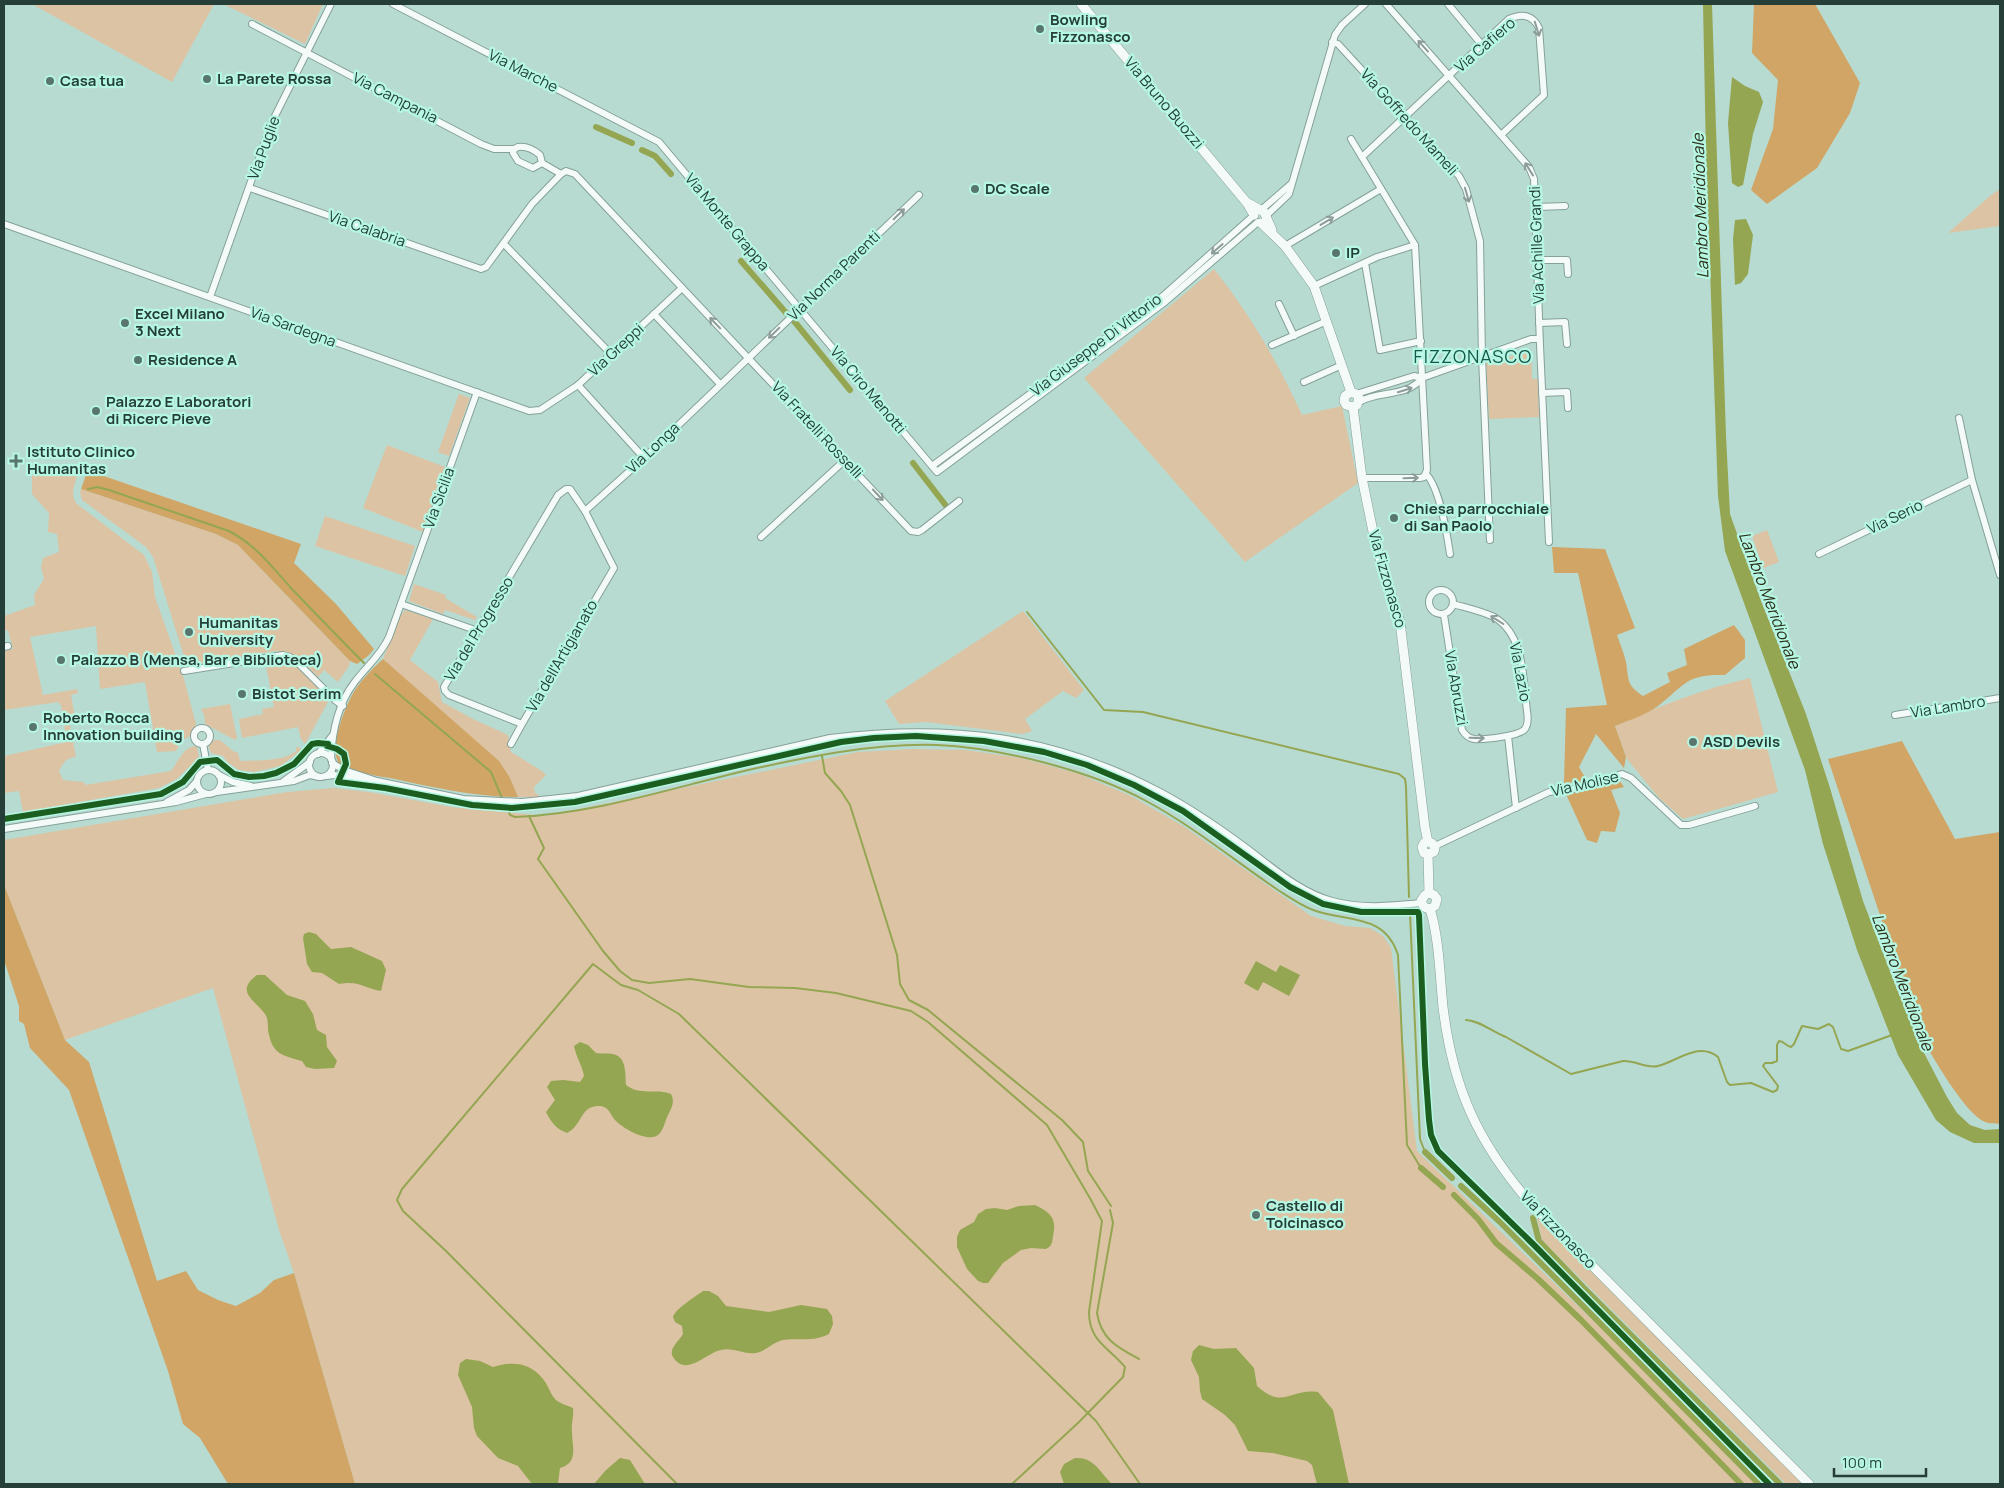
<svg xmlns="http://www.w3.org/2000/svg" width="2004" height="1488" font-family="Manrope,sans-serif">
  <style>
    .green { fill: #dcc3a3 }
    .forest { fill: #d0a565 }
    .water { fill: #94a652 }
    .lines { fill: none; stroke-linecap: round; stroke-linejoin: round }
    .stream { stroke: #94a652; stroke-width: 2 }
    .canal { stroke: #94a652; stroke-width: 6 }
    .street-casing { stroke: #85a199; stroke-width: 8 }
    .secondary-casing { stroke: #85a199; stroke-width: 10 }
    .street { stroke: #f4faf8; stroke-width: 6 }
    .secondary { stroke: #f4faf8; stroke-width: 9 }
    .cycleway-casing { stroke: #b6f7e4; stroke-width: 9 }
    .cycleway { stroke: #1b5e20; stroke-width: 6 }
    .oneway { stroke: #8c9c98 }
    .poi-dot { fill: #58766e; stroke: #b6f7e4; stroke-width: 2 }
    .labels { text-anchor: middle; stroke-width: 4.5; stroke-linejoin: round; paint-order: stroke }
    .poi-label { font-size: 15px; font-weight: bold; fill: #253f38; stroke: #b6f7e4; text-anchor: start }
    .street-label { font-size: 15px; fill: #253f38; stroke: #b6f7e4 }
    .water-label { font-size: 16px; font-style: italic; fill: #2c2f18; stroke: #b6f7e4 }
    .quarter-label { font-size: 18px; letter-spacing: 1px; fill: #15584a; stroke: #b6f7e4 }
  </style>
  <rect width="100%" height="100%" fill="#b8dbd1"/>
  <!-- green -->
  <g class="green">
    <polygon points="32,4 214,4 172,82"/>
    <polygon points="223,4 323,4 305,44"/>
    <polygon points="2000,189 2000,226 1948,233 1991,195"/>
    <path d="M1214,269c35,44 65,95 88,146l40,-9 16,77 -113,79 -161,-184z"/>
    <polygon points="1531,349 1532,379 1538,379 1539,417 1489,419 1486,361 1488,359 1504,353 1507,358"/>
    <polygon points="459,394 470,398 449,456 438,452"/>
    <polygon points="387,445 445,467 423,532 363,508"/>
    <path d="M51,474l26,2c-3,11 -7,19 0,28l67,51 8,17 3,25 29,82 12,45 -4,11 -11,6 -5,10 -19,1 -12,-70 -45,7 -4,-63 -66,11 13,58 34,-6 1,4 -7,2 4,22 -6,3 7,37c-10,1 -13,6 -17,14l4,9 21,2 1,3 86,-14c7,-9 13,-26 26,-25l2,11 -22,22 -18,9 -136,24 -4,-21 -15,2v-37l63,-14 -6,-37 -3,-3 -54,8v-59l9,-2 -5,-19 -4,1v-15l31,-11 -1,-10 10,-16 -3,-12 2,-9 16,-6 -2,-18 -9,-2 1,-19 -17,-19v-19z"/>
    <path d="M81,489l135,45 22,11 112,116 -1,5 -11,16 -14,-12 -6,7c-13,-13 -23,-26 -43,-26l-88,15 -34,-109 -7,-10 -64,-47 -2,-7z"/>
    <polygon points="325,516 415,546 405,576 315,546"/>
    <polygon points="1767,530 1779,562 1763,568 1752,536"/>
    <polygon points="414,584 446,595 445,598 477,617 475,620 445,610 443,614 409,601"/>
    <polygon points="405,610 433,619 410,660 438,682 442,702 473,719 508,735 511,752 542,771 546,775 534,787 535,793 539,795 538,797 518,797 510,778 383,659 399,618"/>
    <polygon points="1023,611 1084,690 1076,698 1063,691 1025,719 1032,731 1023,734 926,722 899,724 885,701"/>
    <path d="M275,658c24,3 38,26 54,42l-24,44 -4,-5 -3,-12 -56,11 -3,-19 24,-5 -1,-5 12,-2 -9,-47z"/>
    <path d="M1750,678l28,114 -95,27 -24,-21 -32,-39 -12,-33c44,-20 88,-37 135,-48z"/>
    <polygon points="230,704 237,738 235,740 205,724 204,715 201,709"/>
    <path d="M212,740h8l13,11 5,2 2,8c17,-1 43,1 56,-10v-4l4,1 1,2 -20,16 -27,6 -15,-2 -11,-7 -5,-7 -12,-3 -3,-8z"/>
    <polygon points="912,749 965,750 1021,758 1079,774 1131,796 1183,826 1311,916 1345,926 1370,928 1383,936 1391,948 1417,1151 1763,1484 355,1484 294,1273 279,1230 213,988 65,1040 4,885 4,840 287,792 333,788 369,792 451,807 545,816 858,752"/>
    <polygon points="1537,1216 1803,1484 1786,1484 1542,1240"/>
  </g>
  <!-- forest -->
  <g class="forest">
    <polygon points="1754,4 1815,4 1860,83 1850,113 1817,168 1767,204 1751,190 1773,129 1778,80 1752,53"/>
    <polygon points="92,474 98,474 301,544 294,563 336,604 374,649 368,656 357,664 350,661 238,545 216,534 81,489 86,475"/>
    <path d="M1552,547l53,2 30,79 -18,7c3,9 7,18 9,27 3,18 0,23 17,34l27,-14 -3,-9 20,-8 -3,-16 50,-24 11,15v18l-20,17c-39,-1 -39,9 -67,31 -12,9 -29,14 -43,20l11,31 -2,11 -28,-34 -17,33 8,14 -23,2 2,-75 41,-3 -29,-132h-24z"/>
    <path d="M383,659l116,102 11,17 8,19c-42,0 -82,-9 -123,-18 -18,-3 -40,-6 -56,-15 -10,-16 4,-51 12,-67 7,-14 20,-27 32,-38z"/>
    <path d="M1902,741l53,98 45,-7v292c-4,-1 -11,0 -15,-2 -21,-9 -53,-67 -65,-87l-92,-276z"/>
    <polygon points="1619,780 1624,787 1611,790 1620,813 1615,832 1601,831 1597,843 1587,840 1565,792"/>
    <polygon points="4,885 65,1040 89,1062 157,1281 186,1271 198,1290 218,1300 236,1306 260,1293 274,1280 294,1273 355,1484 228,1484 200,1438 183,1424 168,1371 69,1090 30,1048 24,1024 19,1021 19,1006 4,960"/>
  </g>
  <!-- water -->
  <g class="water">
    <polygon points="1703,4 1712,4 1726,436 1730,514 1761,601 1806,714 1830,788 1863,901 1896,987 1923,1051 1947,1097 1957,1113 1970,1125 1985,1130 2000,1129 2000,1143 1974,1143 1950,1132 1936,1120 1898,1055 1857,950 1823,844 1805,770 1725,551 1718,496 1706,155"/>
    <polygon points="1732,77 1745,86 1759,92 1763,102 1753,134 1743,185 1738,187 1732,183 1728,123"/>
    <polygon points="1746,219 1753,235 1748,274 1741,283 1735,285 1733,239 1735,220"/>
    <path d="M309,932l7,2 15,15 20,-2 31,14 4,9 -5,21c-18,-3 -21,-11 -42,-7l-17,-11 -10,-1 -5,-8 -4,-26 1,-4z"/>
    <polygon points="1256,961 1276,972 1280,965 1300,975 1289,996 1263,982 1258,991 1244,983"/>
    <path d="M257,975h8l22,20 18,6 8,13 4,16 9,5 1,12 10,14 -3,7 -19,1 -9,-2 -4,-6c-21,-6 -30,-7 -34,-31 0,-3 0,-8 -1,-12 -5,-15 -36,-24 -10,-43z"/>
    <path d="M580,1042l8,3 8,8c6,1 12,0 17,1 14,3 12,20 13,31 14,11 30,3 45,9 4,8 1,13 -3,21 -3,6 -4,13 -8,18 -9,12 -36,-4 -44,-12 -5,-4 -5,-11 -12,-14 -1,-1 -6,-1 -7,-1 -17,1 -15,20 -30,27 -11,-4 -16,-11 -21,-21l9,-12 -8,-13 4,-6 12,-1 17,2 4,-6c-2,-11 -8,-19 -10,-30z"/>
    <path d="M1035,1205c16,8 22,13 18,31 -1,7 -1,10 -7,13l-15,-1 -10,2 -18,13 -15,20h-5l-5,-2 -11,-12 -10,-22v-10l3,-7 14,-8 4,-8 8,-5 9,-1 12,2 12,-4z"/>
    <path d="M703,1291h6l9,5 8,10 43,6 32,-7 26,4 5,7 1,8 -4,10c-15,8 -29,4 -46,6 -10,2 -17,11 -27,13 -11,2 -23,-6 -35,-3 -14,2 -35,28 -48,7 -5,-8 6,-16 10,-23l-1,-8 -7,-4 -2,-5c3,-9 22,-20 30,-26z"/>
    <path d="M1199,1345l15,4 22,-1 18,20 3,18c26,24 34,2 61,6l15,18 16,74h-32l-5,-19 -5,-4 -34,-8 -25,-2 -13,-26 -10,-10 -23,-16 -2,-8 -1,-14 -8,-17 2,-9z"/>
    <path d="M466,1359l14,2 13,6c19,-6 37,-5 50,12 5,6 7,14 12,20 5,5 12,6 18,9 1,8 -2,16 -1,24 0,14 7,31 -12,36l-2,16h-26l-14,-18 -20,-8 -21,-22 -3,-8 -2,-21 -14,-32 2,-12z"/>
    <polygon points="620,1458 630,1460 645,1484 594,1484 605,1471"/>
    <path d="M1075,1458c19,-1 24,13 37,26h-48l-4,-12 4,-8z"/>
  </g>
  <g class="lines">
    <!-- stream -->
    <g class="stream">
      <path d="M88,489l9,-2 12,3 120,41c28,15 41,34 62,57 24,25 48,50 73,75"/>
      <polyline points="1027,612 1104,710 1143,712 1399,774 1405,779 1406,786 1409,897"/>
      <polyline points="375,674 491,772 502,798"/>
      <polyline points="822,756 825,773 841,791 850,805 897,955 900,984 909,1000 928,1010 1062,1120 1083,1142 1088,1171 1111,1206"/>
      <path d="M508,809l2,6 5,2c78,-3 153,-28 229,-46 62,-14 129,-28 193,-26 65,3 155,26 211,57 46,25 87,59 130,88 11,7 25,17 38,21 33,11 69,3 82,44l9,190 14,23"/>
      <path d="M529,816l15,32 -6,11 65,92 17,20 12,9 17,3 41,-4 59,8 46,1 41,5 75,18 17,11 119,103 44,75 11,21 -13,91c0,30 20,35 36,55l-2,10 -44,45 -67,62"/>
      <polyline points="1410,913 1420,1139 1425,1152"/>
      <path d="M1466,1020c15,1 26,12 40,17l65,37 52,-13c12,-1 23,8 35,5 20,-5 41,-25 60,-9l9,25 3,3 21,-2 22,9 4,-2 1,-4 -15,-20 2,-3h7l5,-2v-16l2,-4c5,0 7,5 12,6l3,-3 8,-18 16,3 11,-5 4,3 8,22 7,2 44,-16"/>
      <path d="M1110,1210l3,13 -16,90c4,26 20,34 42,46"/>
      <polyline points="677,1484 446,1251 403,1211 397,1200 402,1189 593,964 621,985 638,990 679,1014 1096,1421 1140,1484"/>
    </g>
    <!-- canal -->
    <g class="canal">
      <polyline points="596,127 632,143"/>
      <polyline points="642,150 655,156 671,174"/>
      <polyline points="741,261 787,314"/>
      <polyline points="794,321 850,390"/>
      <polyline points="913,463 947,507"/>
      <polyline points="1425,1152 1452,1178"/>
      <polyline points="1421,1168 1443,1187"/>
      <polyline points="1461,1186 1500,1222 1759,1484"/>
      <polyline points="1454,1195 1478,1219 1496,1243 1538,1279 1581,1320 1741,1484"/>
      <polyline points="1533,1218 1539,1241 1583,1287 1780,1484"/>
    </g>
    <defs>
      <g id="street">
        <polyline points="393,4 659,142 937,472 1165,302 1258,222"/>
        <polyline points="1386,4 1529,167 1534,179 1540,345 1549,542"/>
        <polyline points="1448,4 1482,45"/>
        <polyline points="252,24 481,144 494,149 514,149"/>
        <polyline points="1332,42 1338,44 1459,176 1466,189 1480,241 1482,357 1490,540"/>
        <polyline points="1351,139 1415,245 1427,470 1424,477 1420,478 1362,478"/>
        <path d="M518,147c9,-1 15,2 22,8l2,8 -9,5 -15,-7 -5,-8 1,-4z"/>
        <path d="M1362,157l147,-138c13,-6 24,-4 30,9l5,67 -43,40"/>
        <polyline points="542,163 561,174"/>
        <polyline points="250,188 481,269 486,267 532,204 561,174 566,171 575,174 911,531 918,532 922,530 959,501"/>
        <polyline points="1537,207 1565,206"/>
        <polyline points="1261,210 1291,184"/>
        <polyline points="1266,216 1289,194 1335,35 1342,25 1365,4"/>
        <polyline points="4,224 529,411 540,410 578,385 682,288"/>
        <polyline points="504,244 611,354"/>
        <polyline points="1285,246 1381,189"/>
        <polyline points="1538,260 1567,260 1568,274"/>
        <polyline points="1365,263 1380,350 1421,341"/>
        <polyline points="1314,286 1377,257 1415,245"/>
        <polyline points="210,297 272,122 331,4"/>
        <polyline points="1279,304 1294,336"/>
        <polyline points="654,314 720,384"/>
        <polyline points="1539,323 1565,322 1567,344"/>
        <polyline points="1272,345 1327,321"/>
        <polyline points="1422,378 1531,339 1539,339"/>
        <polyline points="1304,382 1342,365"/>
        <polyline points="578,385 644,458"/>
        <polyline points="1542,393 1567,392 1568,408"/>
        <path d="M1356,394l58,-18 8,2c-15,20 -44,12 -63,24"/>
        <polyline points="1959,418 1972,480 2000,575"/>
        <polyline points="932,466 1163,296 1253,216"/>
        <path d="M1426,474c14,14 21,60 24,80"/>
        <polyline points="585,511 644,458 919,195"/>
        <polyline points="761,537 845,460"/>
        <polyline points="1819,554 1972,480"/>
        <circle cx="1441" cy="602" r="12"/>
        <polyline points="401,604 478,631"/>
        <path d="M1444,615l18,115c3,5 6,8 12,9 10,1 43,-3 50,-9 5,-5 4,-13 3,-19 -4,-31 -2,-76 -33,-94 -13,-6 -27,-9 -41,-13"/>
        <polyline points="4,647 8,646"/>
        <polyline points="184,671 283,655 290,657 296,661 335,700 343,706"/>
        <polyline points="1895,715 2000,698"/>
        <circle cx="202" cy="736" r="8"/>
        <polyline points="1508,736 1516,808"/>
        <polyline points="203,744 208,770"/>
        <polyline points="511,744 522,724 614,568 585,511 570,489 566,489 558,495 444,687 445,691 449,695 522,724"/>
        <circle cx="321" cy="765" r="12"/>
        <polyline points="318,754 332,736"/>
        <path d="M331,759c1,-25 7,-55 23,-76 12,-16 27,-28 35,-46l88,-245"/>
        <path d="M332,763l12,7 33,11 86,18 59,3 56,-6 252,-58c119,-15 223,-3 330,54 30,16 58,35 85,55 27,20 54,45 87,54 29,8 59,5 90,2"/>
        <circle cx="209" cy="782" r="12"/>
        <polyline points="219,775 233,782 251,786"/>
        <polyline points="327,776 334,775 371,781"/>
        <polyline points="284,781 310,762"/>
        <polyline points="217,792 294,781 310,775 319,777"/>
        <polyline points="167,802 189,790 197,781"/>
        <polyline points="4,829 176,802 206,794"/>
        <polyline points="1435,846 1549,792 1574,789 1622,774 1631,778 1681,825 1689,825 1755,806"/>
      </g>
      <g id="secondary">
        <polyline points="1081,4 1247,203 1254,215"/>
        <polyline points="1248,203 1264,212 1272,230"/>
        <polyline points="1261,223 1285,246 1314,286 1351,392 1356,394 1359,398 1357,405 1353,407"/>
        <polyline points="1351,392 1345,396 1344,401 1346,405 1353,407"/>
        <polyline points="1353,407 1362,478 1376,546 1400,622 1425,828 1428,842 1432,843 1435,848 1434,852 1428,854"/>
        <polyline points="1428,854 1429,893"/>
        <polyline points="1428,854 1424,853 1422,847 1424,843 1428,842"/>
        <polyline points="1429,893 1425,895 1421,901 1424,907 1430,909"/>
        <polyline points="1429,893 1434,895 1437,899 1435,906 1430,909"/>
        <path d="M1430,909c9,28 10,68 13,98 10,82 35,136 89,198l277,279"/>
      </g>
    </defs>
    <!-- street casing -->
    <use href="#street" class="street-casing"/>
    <!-- secondary casing -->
    <use href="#secondary" class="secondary-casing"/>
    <!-- street -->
    <use href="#street" class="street"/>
    <!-- secondary -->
    <use href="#secondary" class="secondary"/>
    <defs>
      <polyline id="cycleway" points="4,819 161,794 183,782 200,762 217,760 234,774 249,777 264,776 276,773 294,764 312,744 318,743 328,744 327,746 337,749 344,754 346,764 338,782 385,788 472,805 512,808 575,802 841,742 874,738 916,736 984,741 1044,752 1087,765 1134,785 1183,811 1290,887 1323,904 1361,912 1418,912 1419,915 1425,1064 1429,1120 1431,1135 1438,1151 1534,1245 1769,1484"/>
    </defs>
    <!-- cycleway casing -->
    <use href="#cycleway" class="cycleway-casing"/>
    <!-- cycleway -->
    <use href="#cycleway" class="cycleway"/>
  </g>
  <!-- one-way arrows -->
  <defs><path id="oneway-shaft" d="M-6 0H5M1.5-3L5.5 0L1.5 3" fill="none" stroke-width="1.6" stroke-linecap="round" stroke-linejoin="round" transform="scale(1.25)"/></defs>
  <g class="oneway">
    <use href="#oneway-shaft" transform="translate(1537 29) rotate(73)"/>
    <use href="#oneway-shaft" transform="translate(1423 46) rotate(-132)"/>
    <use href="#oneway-shaft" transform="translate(1529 169) rotate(-122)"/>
    <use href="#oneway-shaft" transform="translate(1467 195) rotate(74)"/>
    <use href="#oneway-shaft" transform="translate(899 214) rotate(-44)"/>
    <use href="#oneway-shaft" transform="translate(1327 221) rotate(-31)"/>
    <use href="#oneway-shaft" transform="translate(1217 249) rotate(139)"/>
    <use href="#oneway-shaft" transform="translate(715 323) rotate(-134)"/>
    <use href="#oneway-shaft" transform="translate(774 333) rotate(136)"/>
    <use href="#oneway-shaft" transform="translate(1405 390) rotate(-17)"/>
    <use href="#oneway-shaft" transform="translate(1411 478) rotate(-2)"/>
    <use href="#oneway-shaft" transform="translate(878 495) rotate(47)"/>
    <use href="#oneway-shaft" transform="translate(1497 620) rotate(-148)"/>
    <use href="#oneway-shaft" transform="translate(1477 738) rotate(2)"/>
  </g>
  <!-- markers -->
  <g class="poi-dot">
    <circle cx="1040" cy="29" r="5"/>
    <circle cx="207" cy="79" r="5"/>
    <circle cx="50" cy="81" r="5"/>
    <circle cx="975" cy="189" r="5"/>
    <circle cx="1336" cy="253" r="5"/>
    <circle cx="125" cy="323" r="5"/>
    <circle cx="138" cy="360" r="5"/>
    <circle cx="96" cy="411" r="5"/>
    <path d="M13.5 453.5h5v5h5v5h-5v5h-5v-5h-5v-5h5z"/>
    <circle cx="1394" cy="518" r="5"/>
    <circle cx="189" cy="632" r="5"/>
    <circle cx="61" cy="660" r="5"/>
    <circle cx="242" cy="694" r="5"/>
    <circle cx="33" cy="727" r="5"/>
    <circle cx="1693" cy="742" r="5"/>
    <circle cx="1256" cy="1215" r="5"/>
  </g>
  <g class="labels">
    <!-- poi labels -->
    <g class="poi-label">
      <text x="1050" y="25">Bowling<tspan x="1050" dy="17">Fizzonasco</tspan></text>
      <text x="217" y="84">La Parete Rossa</text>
      <text x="60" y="86">Casa tua</text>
      <text x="985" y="194">DC Scale</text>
      <text x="1346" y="258">IP</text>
      <text x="135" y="319">Excel Milano<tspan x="135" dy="17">3 Next</tspan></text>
      <text x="148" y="365">Residence A</text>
      <text x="106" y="407">Palazzo E Laboratori<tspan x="106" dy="17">di Ricerc Pieve</tspan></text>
      <text x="27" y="457">Istituto Clinico<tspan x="27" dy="17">Humanitas</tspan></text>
      <text x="1404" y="514">Chiesa parrocchiale<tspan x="1404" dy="17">di San Paolo</tspan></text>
      <text x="199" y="628">Humanitas<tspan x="199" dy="17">University</tspan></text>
      <text x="71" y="665">Palazzo B (Mensa, Bar e Biblioteca)</text>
      <text x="252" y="699">Bistot Serim</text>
      <text x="43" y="723">Roberto Rocca<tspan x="43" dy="17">Innovation building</tspan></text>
      <text x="1703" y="747">ASD Devils</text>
      <text x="1266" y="1211">Castello di<tspan x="1266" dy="17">Tolcinasco</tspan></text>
    </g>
    <!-- street labels -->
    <g class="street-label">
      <text transform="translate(1485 45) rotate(-41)" y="5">Via Cafiero</text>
      <text transform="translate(523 71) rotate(27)" y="5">Via Marche</text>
      <text transform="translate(395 98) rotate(27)" y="5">Via Campania</text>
      <text transform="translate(1164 103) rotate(50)" y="5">Via Bruno Buozzi</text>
      <text transform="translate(1409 122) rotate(48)" y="5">Via Goffredo Mameli</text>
      <text transform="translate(264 148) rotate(-70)" y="5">Via Puglie</text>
      <text transform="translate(727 222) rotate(50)" y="5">Via Monte Grappa</text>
      <text transform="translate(367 229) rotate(19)" y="5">Via Calabria</text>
      <text transform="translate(1537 245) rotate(-92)" y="5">Via Achille Grandi</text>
      <text transform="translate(834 276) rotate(-44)" y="5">Via Norma Parenti</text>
      <text transform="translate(293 327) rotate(20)" y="5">Via Sardegna</text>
      <text transform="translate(1096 345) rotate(-37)" y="5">Via Giuseppe Di Vittorio</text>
      <text transform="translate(616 350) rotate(-43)" y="5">Via Greppi</text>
      <text transform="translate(868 390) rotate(50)" y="5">Via Ciro Menotti</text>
      <text transform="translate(817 430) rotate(47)" y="5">Via Fratelli Rosselli</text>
      <text transform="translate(653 448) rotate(-43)" y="5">Via Longa</text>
      <text transform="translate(439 498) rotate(-70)" y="5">Via Sicilia</text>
      <text transform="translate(1895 517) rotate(-26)" y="5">Via Serio</text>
      <text transform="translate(1387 579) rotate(74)" y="5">Via Fizzonasco</text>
      <text transform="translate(479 629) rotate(-59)" y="5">Via del Progresso</text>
      <text transform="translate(562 656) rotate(-60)" y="5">Via dell'Artigianato</text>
      <text transform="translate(1520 672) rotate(79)" y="5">Via Lazio</text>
      <text transform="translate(1456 688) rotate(80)" y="5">Via Abruzzi</text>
      <text transform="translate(1948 707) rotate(-9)" y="5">Via Lambro</text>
      <text transform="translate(1585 784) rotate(-13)" y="5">Via Molise</text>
      <text transform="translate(1558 1230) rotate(46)" y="5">Via Fizzonasco</text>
    </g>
    <!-- water labels -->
    <g class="water-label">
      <text transform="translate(1700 206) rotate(-92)" y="6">Lambro Meridionale</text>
      <text transform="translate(1770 600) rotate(69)" y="6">Lambro Meridionale</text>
      <text transform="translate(1903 982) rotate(69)" y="6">Lambro Meridionale</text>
    </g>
    <!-- quarter labels -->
    <g class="quarter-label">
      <text x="1473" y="363">FIZZONASCO</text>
    </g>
  </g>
  <!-- border -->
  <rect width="2004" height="1488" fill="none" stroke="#253f38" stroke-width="10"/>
  <!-- scale -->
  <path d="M1834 1468v8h92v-8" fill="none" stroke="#253f38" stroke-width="2.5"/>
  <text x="1842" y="1468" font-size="15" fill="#253f38" stroke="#b6f7e4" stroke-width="4" paint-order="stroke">100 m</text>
</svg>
